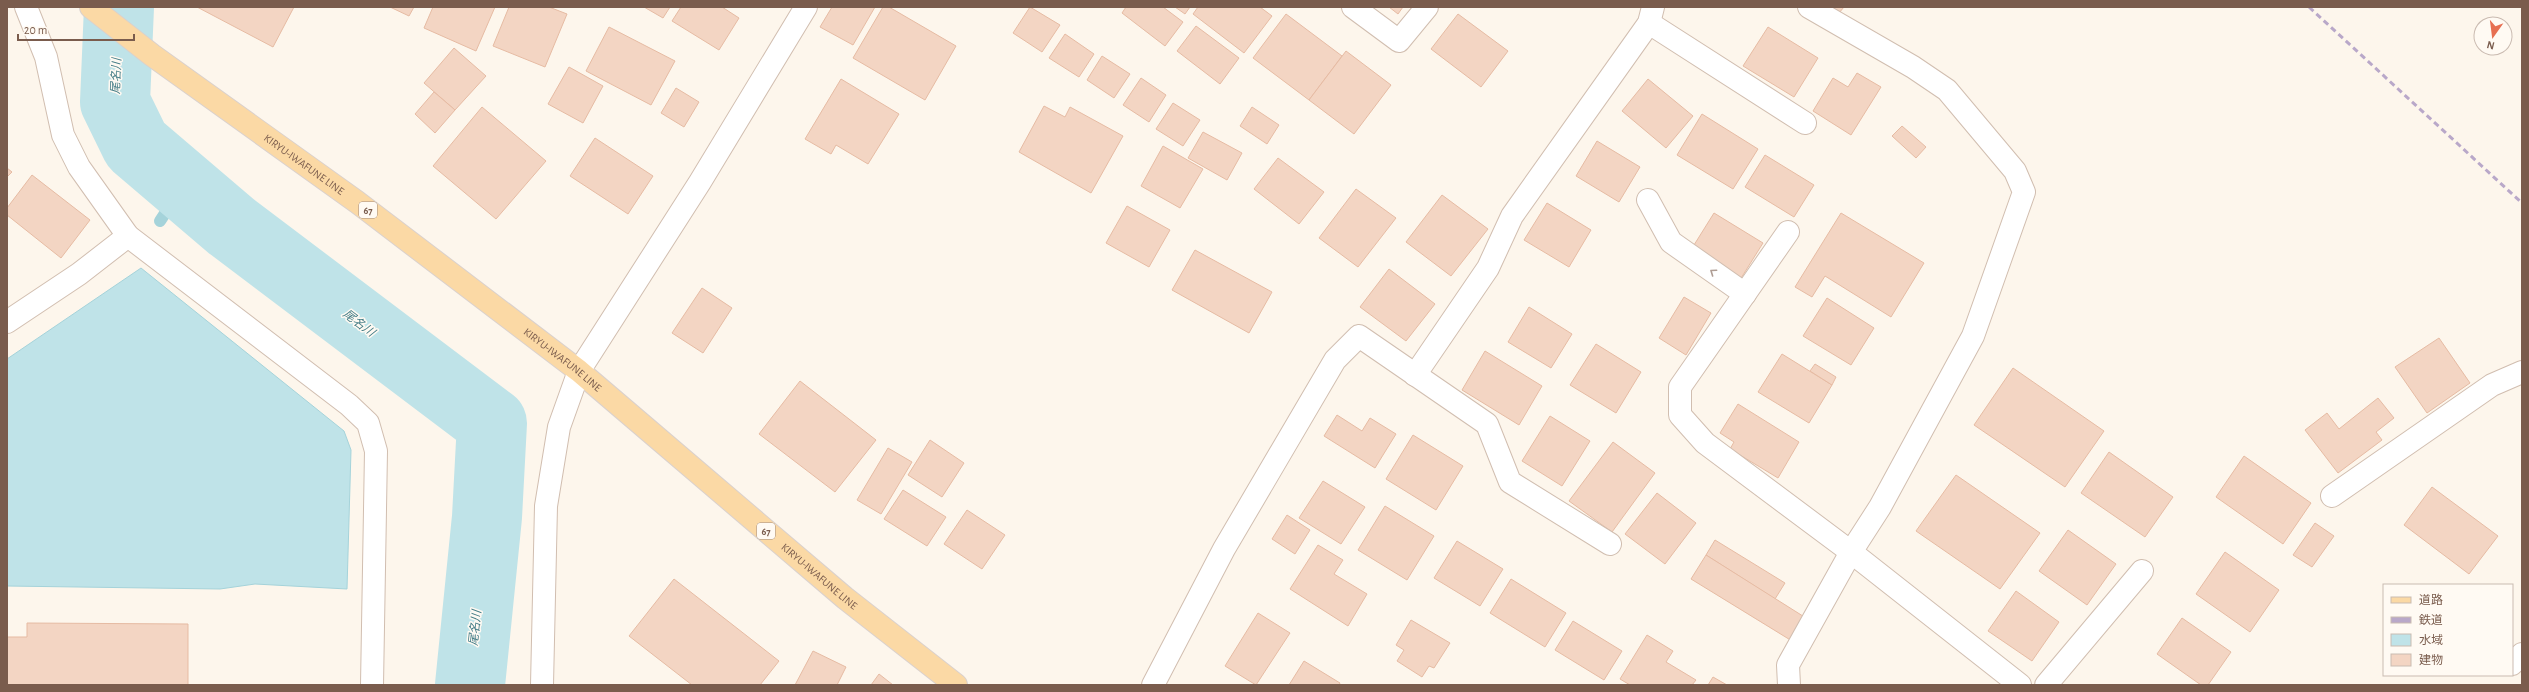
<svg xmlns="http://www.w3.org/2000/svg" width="2529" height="692" font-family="'Alegreya Sans','Noto Sans JP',sans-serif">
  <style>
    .water { fill: #bfe3e8; stroke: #a5d3da }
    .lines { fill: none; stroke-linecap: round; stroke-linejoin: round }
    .stream { stroke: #a5d3da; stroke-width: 12 }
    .river { stroke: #bfe3e8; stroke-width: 70 }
    .building { fill: #f3d5c3; stroke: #e6bba3 }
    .minor-casing { stroke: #d1beb0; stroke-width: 24 }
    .major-casing { stroke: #dad1cd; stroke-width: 24 }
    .minor { stroke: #fff; stroke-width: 22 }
    .major { stroke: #fbd9a5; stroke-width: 22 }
    .rail { stroke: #b9a8c9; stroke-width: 3; stroke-dasharray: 6 4; stroke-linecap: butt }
    .oneway { stroke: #af9d94 }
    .labels { text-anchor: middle; stroke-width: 3; stroke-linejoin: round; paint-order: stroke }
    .shield { fill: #fffaf3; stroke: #a28b7f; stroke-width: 1 }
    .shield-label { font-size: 10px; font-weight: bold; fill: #7a5c4d }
    .street-label { font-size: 11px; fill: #7a5c4d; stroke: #fffaf3 }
    .water-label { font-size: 12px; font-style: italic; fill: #437c86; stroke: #fffaf3 }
  </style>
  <rect width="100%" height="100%" fill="#fdf6ec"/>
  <!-- water -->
  <polygon class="water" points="141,268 344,431 351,450 347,589 255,584 220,589 7,586 7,359"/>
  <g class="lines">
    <!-- stream -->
    <polyline class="stream" points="160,221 183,186"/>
    <!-- river -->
    <polyline class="river" points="119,7 115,102 136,145 231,226 492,423 487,517 470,685"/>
  </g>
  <!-- building -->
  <g class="building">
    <polygon points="197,7 294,7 273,47"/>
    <polygon points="390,7 414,7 409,16"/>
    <polygon points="433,7 495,7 476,51 424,28"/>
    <polygon points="509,7 549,7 567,14 545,67 493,46"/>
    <polygon points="644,7 670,7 663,18"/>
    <polygon points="681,7 722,7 739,18 719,50 672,21"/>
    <polygon points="832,7 875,7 853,45 820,27"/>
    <polygon points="883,7 889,7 956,46 925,100 853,58"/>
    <polygon points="1030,7 1060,25 1042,52 1013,33"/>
    <polygon points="1126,7 1163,7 1183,22 1165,46 1122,13"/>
    <polygon points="1175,7 1190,7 1185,14"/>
    <polygon points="1198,7 1260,7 1272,16 1244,53 1193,14"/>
    <polygon points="1389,7 1403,7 1398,14"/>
    <polygon points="1832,7 1844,7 1839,13"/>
    <polygon points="1286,14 1342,56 1309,100 1253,58"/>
    <polygon points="1458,14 1508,51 1481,87 1431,49"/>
    <polygon points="1196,26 1239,58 1220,84 1177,51"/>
    <polygon points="609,27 675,61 651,105 586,71"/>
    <polygon points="1768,27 1818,58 1794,97 1743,66"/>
    <polygon points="1065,34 1094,54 1079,77 1049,58"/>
    <polygon points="454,48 486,76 455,110 424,83"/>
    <polygon points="1346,51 1391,85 1354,134 1309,100"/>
    <polygon points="1102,56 1130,74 1114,98 1087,80"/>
    <polygon points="569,67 603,86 583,123 548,104"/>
    <polygon points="1857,73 1881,87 1851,135 1813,111 1833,78 1848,87"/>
    <polygon points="1141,78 1166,95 1149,122 1123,105"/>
    <polygon points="841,79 899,114 868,164 836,145 831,154 805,139"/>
    <polygon points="1648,79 1693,116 1666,148 1622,111"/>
    <polygon points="676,88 699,102 684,127 661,113"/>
    <polygon points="434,92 455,110 435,133 415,114"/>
    <polygon points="1173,103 1200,120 1183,146 1156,129"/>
    <polygon points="1044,106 1065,117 1070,107 1123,136 1091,193 1019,152"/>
    <polygon points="482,107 546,161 496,219 433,166"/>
    <polygon points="1252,107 1279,125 1267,144 1240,126"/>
    <polygon points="1702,114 1758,149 1733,189 1677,155"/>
    <polygon points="1902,126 1926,147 1916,158 1892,136"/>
    <polygon points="1203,132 1242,153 1227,180 1188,158"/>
    <polygon points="595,138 653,176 628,214 570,176"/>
    <polygon points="1597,141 1640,167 1619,202 1576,176"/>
    <polygon points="1163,146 1203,169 1180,208 1141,186"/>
    <polygon points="1765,155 1814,185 1794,217 1745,187"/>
    <polygon points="1278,158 1324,192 1299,224 1254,189"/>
    <polygon points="7,168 12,172 7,177"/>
    <polygon points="32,175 90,220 61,258 7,215 7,208"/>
    <polygon points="1356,189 1396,218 1358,267 1319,238"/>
    <polygon points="1442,195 1488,229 1451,276 1406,242"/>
    <polygon points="1547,203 1591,230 1569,267 1524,240"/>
    <polygon points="1127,206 1170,230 1149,267 1106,243"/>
    <polygon points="1714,213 1763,243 1738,283 1689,253"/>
    <polygon points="1841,213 1924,263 1891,317 1825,276 1812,297 1795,287"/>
    <polygon points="1195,250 1272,292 1249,333 1172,290"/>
    <polygon points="1389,269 1435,304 1406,341 1360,307"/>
    <polygon points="702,288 732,308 703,353 672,333"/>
    <polygon points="1684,297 1711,313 1686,355 1659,338"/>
    <polygon points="1827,298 1874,328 1851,365 1803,336"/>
    <polygon points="1529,307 1572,334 1551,368 1508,342"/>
    <polygon points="2439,338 2470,383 2427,413 2395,367"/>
    <polygon points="1596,344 1641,372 1616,413 1570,385"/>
    <polygon points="1485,351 1542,386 1519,425 1462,390"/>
    <polygon points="1782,354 1832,385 1809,423 1758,392"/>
    <polygon points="1815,364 1836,377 1832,385 1810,371"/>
    <polygon points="2013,368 2104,431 2065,487 1974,425"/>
    <polygon points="800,381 876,440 835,492 759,434"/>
    <polygon points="2378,398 2394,418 2376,432 2382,440 2338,473 2305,430 2327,413 2339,429"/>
    <polygon points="1738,404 1799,442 1778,478 1730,449 1734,442 1720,433"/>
    <polygon points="1337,415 1362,431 1370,418 1396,434 1375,468 1324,436"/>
    <polygon points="1550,416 1590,441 1562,486 1522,461"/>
    <polygon points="1413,435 1463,466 1436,510 1386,479"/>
    <polygon points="930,440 964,463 942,497 908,475"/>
    <polygon points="1613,442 1655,473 1612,532 1569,501"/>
    <polygon points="888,448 912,462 881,514 857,500"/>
    <polygon points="2109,452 2173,497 2145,537 2081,493"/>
    <polygon points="2244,456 2311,503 2283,544 2216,497"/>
    <polygon points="1956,475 2040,533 2000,589 1916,531"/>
    <polygon points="1323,481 1365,507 1341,544 1299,518"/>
    <polygon points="2432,487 2498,536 2469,574 2404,525"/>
    <polygon points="903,490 946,517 927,546 884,519"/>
    <polygon points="1657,493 1696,523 1665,564 1625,534"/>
    <polygon points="1385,506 1434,536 1407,580 1358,550"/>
    <polygon points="967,510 1005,535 982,569 944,544"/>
    <polygon points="1287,515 1310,530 1295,554 1272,539"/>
    <polygon points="2315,523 2334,536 2312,567 2293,555"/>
    <polygon points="2068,530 2116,564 2087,605 2039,571"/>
    <polygon points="1715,540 1785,583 1775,599 1706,555"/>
    <polygon points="1457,541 1503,569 1480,606 1434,578"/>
    <polygon points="1318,545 1343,560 1334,574 1367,594 1348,626 1290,589"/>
    <polygon points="2225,552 2279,590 2250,632 2196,594"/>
    <polygon points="1706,555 1806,618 1792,641 1691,579"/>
    <polygon points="674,579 779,661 760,685 692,685 629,636"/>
    <polygon points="1511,579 1566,613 1545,647 1490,613"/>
    <polygon points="2016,591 2059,622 2032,661 1988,631"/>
    <polygon points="1258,613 1290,633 1256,685 1225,666"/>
    <polygon points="2182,618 2231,652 2208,685 2201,685 2157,654"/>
    <polygon points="1411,620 1450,643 1434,668 1429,666 1422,677 1397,661 1404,650 1396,645"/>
    <polygon points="1573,621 1622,651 1604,680 1555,650"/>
    <polygon points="27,623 188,624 188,685 7,685 7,637 27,637"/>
    <polygon points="1647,635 1673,651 1666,662 1696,680 1692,685 1630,685 1620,679"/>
    <polygon points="813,651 846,667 837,685 795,685"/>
    <polygon points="1304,661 1340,683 1339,685 1289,685"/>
    <polygon points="879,674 893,685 871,685"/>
    <polygon points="1713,677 1727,685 1708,685"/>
  </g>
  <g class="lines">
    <defs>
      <g id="minor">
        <polyline points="26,7 46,57 63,135 79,167 128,236 349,405 368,423 376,451 372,685"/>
        <polyline points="1353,7 1399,41 1427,7"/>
        <polyline points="1649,23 1805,123"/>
        <polyline points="1648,200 1671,242 1745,294"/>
        <polyline points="1788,232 1680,387 1680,415 1705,443 1851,552 2020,685"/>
        <polyline points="7,322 79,274 128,236"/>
        <polyline points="1415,375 1488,268 1512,216 1649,23 1653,7"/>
        <polyline points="2332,496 2492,385 2522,372"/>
        <polyline points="2512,664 2522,654"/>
        <polyline points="542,685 546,506 559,427 579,371 700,182 806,7"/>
        <polyline points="1153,685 1224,549 1335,360 1359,336 1487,424 1510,482 1610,544"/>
        <polyline points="1789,685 1788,665 1851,552 1880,507 1973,336 2024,192 2015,171 1947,90 1913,67 1809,7"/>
        <polyline points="2046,685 2142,571"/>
      </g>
      <g id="major">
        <path id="s1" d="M91,7l61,48 205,147 222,169 266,227 111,87"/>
      </g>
    </defs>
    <!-- minor casing -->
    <use href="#minor" class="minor-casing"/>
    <!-- major casing -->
    <use href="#major" class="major-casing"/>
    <!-- minor -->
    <use href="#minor" class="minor"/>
    <!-- major -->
    <use href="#major" class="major"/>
    <!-- rail -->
    <polyline class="rail" points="2309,7 2522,203"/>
  </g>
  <!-- one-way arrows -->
  <defs><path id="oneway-chevron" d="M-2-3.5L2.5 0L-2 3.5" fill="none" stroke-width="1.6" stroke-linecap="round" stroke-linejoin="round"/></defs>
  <use class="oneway" href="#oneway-chevron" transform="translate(1713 272) rotate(-145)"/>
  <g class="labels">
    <!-- shield labels -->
    <g class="shield">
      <rect x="359" y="202" width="18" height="16" rx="3"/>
      <rect x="757" y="523" width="18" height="16" rx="3"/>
    </g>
    <g class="shield-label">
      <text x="368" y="214">67</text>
      <text x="766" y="535">67</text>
    </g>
    <!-- street labels -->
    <g class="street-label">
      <text dy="4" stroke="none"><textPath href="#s1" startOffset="265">KIRYU-IWAFUNE LINE</textPath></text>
      <text dy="4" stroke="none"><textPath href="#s1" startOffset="589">KIRYU-IWAFUNE LINE</textPath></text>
      <text dy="4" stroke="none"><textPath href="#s1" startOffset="925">KIRYU-IWAFUNE LINE</textPath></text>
    </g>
    <!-- water labels -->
    <g class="water-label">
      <text transform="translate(116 76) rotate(-88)" y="4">尾名川</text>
      <text transform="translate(359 323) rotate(37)" y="4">尾名川</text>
      <text transform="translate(475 628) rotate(-84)" y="4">尾名川</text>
    </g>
  </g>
  <!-- border -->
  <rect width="2529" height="692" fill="none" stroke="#7a5c4d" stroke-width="16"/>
  <!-- legend -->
  <rect x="2383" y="584" width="130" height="92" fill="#fffaf3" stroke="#cabbb1"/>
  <rect x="2391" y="597" width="20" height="6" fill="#fbd9a5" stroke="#cabbb1"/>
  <text x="2419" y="604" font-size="12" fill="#7a5c4d">道路</text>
  <rect x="2391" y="617" width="20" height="6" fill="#b9a8c9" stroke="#cabbb1"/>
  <text x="2419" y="624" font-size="12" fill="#7a5c4d">鉄道</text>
  <rect x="2391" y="634" width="20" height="12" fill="#bfe3e8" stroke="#cabbb1"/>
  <text x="2419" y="644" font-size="12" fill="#7a5c4d">水域</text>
  <rect x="2391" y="654" width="20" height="12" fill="#f3d5c3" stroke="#cabbb1"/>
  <text x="2419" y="664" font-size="12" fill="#7a5c4d">建物</text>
  <!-- north arrow -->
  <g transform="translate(2493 36) rotate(194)"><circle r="19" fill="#fffaf3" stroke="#cabbb1"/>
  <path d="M0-3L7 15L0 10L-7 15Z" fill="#e76f51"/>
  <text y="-6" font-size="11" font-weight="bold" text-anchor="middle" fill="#7a5c4d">N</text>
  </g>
  <!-- scale -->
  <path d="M18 34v6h116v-6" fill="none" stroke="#7a5c4d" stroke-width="2"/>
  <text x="24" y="34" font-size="12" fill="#7a5c4d" stroke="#fffaf3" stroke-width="3" paint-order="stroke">20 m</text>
</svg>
